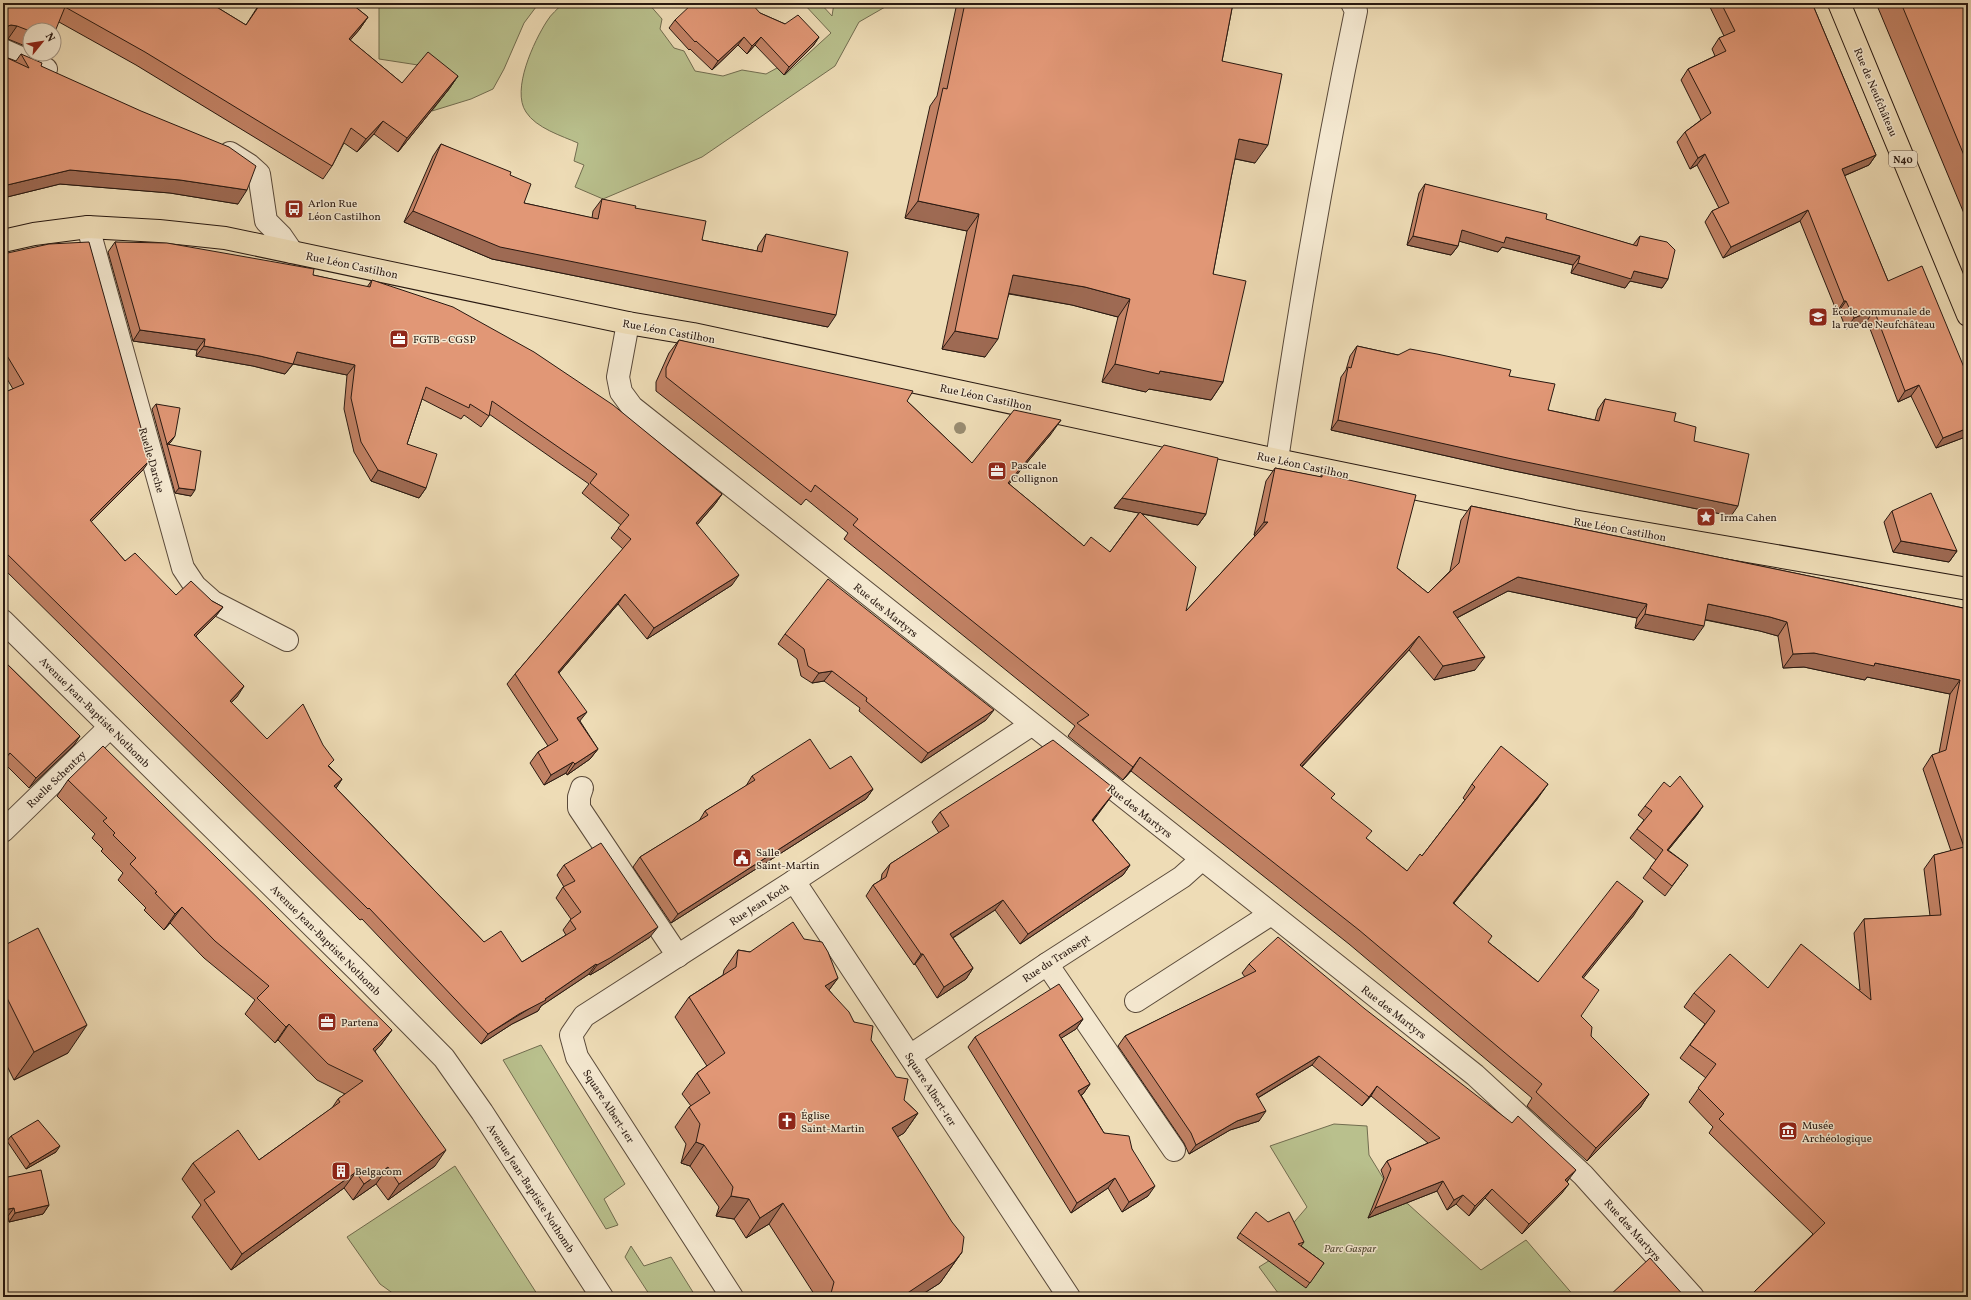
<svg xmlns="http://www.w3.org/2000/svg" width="1971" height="1300" font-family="Vollkorn,serif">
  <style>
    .green { fill: #b9c08d; stroke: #716c4f }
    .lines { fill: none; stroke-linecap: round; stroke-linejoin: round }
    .minor-casing { stroke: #5a4a3a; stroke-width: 24 }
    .major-casing { stroke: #291911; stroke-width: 24 }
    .minor { stroke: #f4e8d0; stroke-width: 22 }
    .major { stroke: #eedcb6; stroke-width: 22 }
    .tree { fill: #998c70 }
    .wall { fill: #c28265; stroke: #291911 }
    .shaded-wall { fill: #9e6a53; stroke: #291911 }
    .building { fill: #e19776; stroke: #291911 }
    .labels { text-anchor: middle; stroke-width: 3; stroke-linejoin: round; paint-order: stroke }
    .shield { fill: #f4e8d0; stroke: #66574a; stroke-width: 1 }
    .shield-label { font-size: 10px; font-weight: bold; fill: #291911 }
    .street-label { font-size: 11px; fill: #291911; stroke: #f4e8d0 }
    .poi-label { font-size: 11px; fill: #291911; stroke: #f4e8d0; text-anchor: start }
    .park-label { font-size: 11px; font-style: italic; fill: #544b36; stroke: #f4e8d0 }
  </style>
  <rect width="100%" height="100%" fill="#eedcb6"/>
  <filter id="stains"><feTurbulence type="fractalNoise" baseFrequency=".005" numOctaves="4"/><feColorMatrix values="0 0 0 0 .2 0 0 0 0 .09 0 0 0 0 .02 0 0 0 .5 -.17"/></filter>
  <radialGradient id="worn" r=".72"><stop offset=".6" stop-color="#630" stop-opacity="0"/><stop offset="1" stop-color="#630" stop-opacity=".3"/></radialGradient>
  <!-- green -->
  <g class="green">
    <polygon points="379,3 539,3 524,23 504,69 493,89 471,99 432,111 449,89 418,65 379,59"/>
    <path d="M563,3h85l14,16 -2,10 14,19 10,3 11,20 28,5 19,-6 24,4 11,-6 8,7 46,-42 -28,-30h17l12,13 2,-13h58l-33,19 -24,44 -133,91 -99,42 -28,-12 9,-22 -10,-4 4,-18c-16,-7 -42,-15 -52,-31 -15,-22 8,-71 21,-91 4,-7 11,-12 16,-18z"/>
    <polygon points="541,1045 625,1184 604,1199 618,1225 606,1229 503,1060"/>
    <polygon points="1334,1124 1367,1126 1369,1155 1388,1186 1481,1270 1526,1240 1575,1297 1281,1297 1259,1267 1275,1257 1290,1227 1307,1207 1270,1146"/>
    <polygon points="455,1166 539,1297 398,1297 380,1284 347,1237"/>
    <polygon points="631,1246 644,1266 671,1257 696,1297 651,1297 625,1257"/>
  </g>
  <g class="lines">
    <defs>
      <g id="minor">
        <polyline points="3,50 46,69"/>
        <polyline points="230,153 249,165 259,174 266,221 281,236 292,252"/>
        <polyline points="88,227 183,568 195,586 213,602 287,640"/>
        <polyline points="628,323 618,377 621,392 632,407 1475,1075 1583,1175 1693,1297"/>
        <path d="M1277,460c22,-151 48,-301 79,-449l-4,-8"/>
        <polyline points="3,621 359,972 444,1058 482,1112 602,1297"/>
        <polyline points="582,788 579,797 579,808 678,956"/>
        <polyline points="3,831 110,727"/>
        <polyline points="794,881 1069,1297"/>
        <polyline points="1047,964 1174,1150"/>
        <polyline points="1136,1001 1271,914"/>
        <polyline points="910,1056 1047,964 1182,877 1201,860"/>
        <polyline points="732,1297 577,1057 571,1035 584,1016 794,881 1031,725"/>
      </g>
      <g id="major">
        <polyline points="1839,3 1968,315"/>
        <polyline points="3,241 34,234 88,227 159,231 225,238 628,323 693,334 1277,460 1573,521 1968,589"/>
      </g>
    </defs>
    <!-- minor casing -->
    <use href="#minor" class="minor-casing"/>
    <!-- major casing -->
    <use href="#major" class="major-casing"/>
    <!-- minor -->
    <use href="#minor" class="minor"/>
    <!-- major -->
    <use href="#major" class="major"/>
  </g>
  <!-- trees -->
  <circle class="tree" cx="960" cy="428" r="6"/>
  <!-- wall -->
  <g class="wall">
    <polygon points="3,3 210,3 246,25 260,3 355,3 353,5 368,17 359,30 350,40 402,83 458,76 449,89 398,152 374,134 357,152 344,143 332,166 323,179 136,65 59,22 30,30 30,48 8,39 3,38"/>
    <polygon points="957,3 1233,3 1222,61 1255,163 1235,159 1231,178 1213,274 1223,382 1211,400 1149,389 1146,392 1102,382 1118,317 1072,305 1009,294 985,357 942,349 967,231 905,218 930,106 937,96"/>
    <polygon points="1708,3 1812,3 1876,155 1869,165 1844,176 1888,281 1968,377 1968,436 1936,448 1911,396 1898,402 1867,321 1846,329 1839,311 1837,312 1800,221 1723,258 1705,222 1712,211 1719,208 1697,165 1690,169 1677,142 1685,132 1701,120 1681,80 1688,69 1715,56 1712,49 1719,38 1724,36"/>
    <polygon points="1876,3 1968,3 1968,223"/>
    <polygon points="760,13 785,24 819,37 813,46 784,75 755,45 747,54 738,45 712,70 690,49 689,50 669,28 675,20"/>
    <polygon points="21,54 41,66 238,204 170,193 60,184 3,198 3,56 16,61"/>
    <polygon points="441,144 510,175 524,203 592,218 593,211 602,199 635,208 702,240 757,251 758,246 766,234 828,327 492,259 404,222 433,156"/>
    <polygon points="1425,184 1633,245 1640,236 1668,279 1662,288 1630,281 1625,288 1571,273 1573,265 1502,247 1498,252 1459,241 1458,246 1451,255 1407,245 1419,193"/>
    <polygon points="115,242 313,275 367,287 372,280 722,494 715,504 697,525 732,585 647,639 618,604 559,673 580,721 598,749 590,759 567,775 566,773 544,785 530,763 538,752 548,746 507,684 515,674 623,549 611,538 621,525 582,493 589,484 489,414 489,416 481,427 464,415 461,419 422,399 407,444 426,488 419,498 371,481 354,452 344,409 347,375 293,364 285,374 253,366 196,356 197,350 133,341 108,252"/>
    <polygon points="3,254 143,470 91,522 125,561 176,595 212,601 223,607 215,617 196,636 237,697 231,703 267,739 329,766 342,779 336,788 484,942 522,962 566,935 563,930 571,919 556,898 563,887 564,887 557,875 564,865 650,937 602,968 590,975 589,974 541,1006 538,1011 512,1024 481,1044 362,919 360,920 3,568 3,393 13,389 3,372"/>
    <polygon points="679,340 907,401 972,463 1051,434 1009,484 1084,546 1110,552 1139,513 1114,508 1122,498 1206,514 1198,525 1142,514 1186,611 1255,536 1254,535 1266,481 1275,468 1320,477 1322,474 1397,568 1428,593 1450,571 1461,520 1471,506 1968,609 1968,1297 1749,1297 1813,1234 1709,1133 1713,1127 1689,1102 1706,1078 1680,1058 1705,1024 1684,1007 1694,993 1768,988 1860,990 1854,933 1864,919 1930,916 1924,869 1934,855 1951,851 1923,769 1932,755 1939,753 1950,694 1867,677 1865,680 1804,667 1783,668 1778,636 1760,631 1705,620 1694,640 1635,628 1637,618 1508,591 1457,618 1475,670 1434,680 1409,650 1302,767 1332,799 1367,839 1407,871 1422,856 1465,800 1463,798 1472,784 1538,798 1454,903 1488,942 1538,982 1634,915 1583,977 1581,1016 1591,1036 1649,1094 1640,1108 1587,1161 1527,1106 1532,1098 1349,944 1131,771 1123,780 1068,736 1075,726 844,539 848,533 806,499 801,505 656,391 656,382 669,353"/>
    <polygon points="1357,346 1398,355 1509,376 1548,410 1595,420 1598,409 1605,399 1674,421 1694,441 1731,516 1505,469 1331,430 1341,377 1346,370 1350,356"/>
    <polygon points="156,404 171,442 168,444 191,496 175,493 152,409"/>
    <polygon points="1892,511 1957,551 1949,562 1893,552 1884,522"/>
    <polygon points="785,634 986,720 921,763 859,711 860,708 824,681 812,683 801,676 797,659 778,644"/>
    <polygon points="3,660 80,736 74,745 29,788 3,762"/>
    <polygon points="830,769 873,789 866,799 671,923 633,867 640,857 699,821 705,811 746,786 752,776"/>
    <polygon points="68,780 392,1030 380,1046 375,1051 435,1166 388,1200 376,1184 353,1200 344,1188 231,1270 192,1217 201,1205 182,1179 193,1163 259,1160 332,1108 338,1099 345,1094 317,1080 278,1040 275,1043 245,1014 255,1000 204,958 170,923 164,930 144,910 146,908 118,880 123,873 101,851 103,849 92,838 95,834 57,796"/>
    <polygon points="1670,787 1703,806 1696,816 1668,850 1688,865 1665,896 1643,878 1656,860 1630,838 1644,820 1638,815 1645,806"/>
    <polygon points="1116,790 1093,821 1130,865 1123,875 1020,944 995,910 953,938 973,968 966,979 937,998 915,964 914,965 866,896 873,885 881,880 882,874 890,864 939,833 932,822 940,812"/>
    <polygon points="804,939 838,978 829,990 854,1022 871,1040 904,1100 918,1113 904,1133 897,1137 962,1252 940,1283 918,1297 816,1297 769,1224 746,1238 734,1219 716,1216 719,1207 690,1166 681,1163 686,1144 675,1127 689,1107 691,1106 682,1094 697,1073 707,1066 675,1017 689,997 723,975 724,970 738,950 750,952"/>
    <polygon points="3,946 68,1053 14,1080 3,1058"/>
    <polygon points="1249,964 1569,1179 1567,1182 1562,1193 1522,1234 1485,1198 1469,1216 1456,1204 1447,1210 1437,1191 1368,1218 1384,1178 1381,1170 1387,1161 1428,1143 1371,1096 1362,1106 1312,1065 1258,1098 1259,1121 1230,1130 1189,1154 1184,1143 1118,1046 1125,1036 1245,977 1242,973"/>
    <polygon points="1083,1019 1076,1029 1061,1038 1090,1084 1083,1094 1081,1095 1104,1133 1132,1149 1148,1196 1122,1212 1108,1188 1071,1213 968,1047 975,1037"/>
    <polygon points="11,1136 56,1152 26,1169 7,1141"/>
    <polygon points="3,1178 49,1205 43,1214 9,1222 8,1216"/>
    <polygon points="1268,1222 1304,1242 1301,1246 1324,1263 1306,1288 1237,1238 1240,1233"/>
  </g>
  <!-- shaded-wall -->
  <g class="shaded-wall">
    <polygon points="368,17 359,30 340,52 349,39"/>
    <polygon points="11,25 17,26 8,39 3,38 3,29 5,27"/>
    <polygon points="744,37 738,45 712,70 718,61"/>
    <polygon points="761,37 755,45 747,54 752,46"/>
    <polygon points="819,37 813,46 784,75 789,67"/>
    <polygon points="458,76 449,89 398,152 407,138"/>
    <polygon points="383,121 374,134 357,152 366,139"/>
    <polygon points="1239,139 1268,145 1255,163 1227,157"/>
    <polygon points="1705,154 1697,165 1690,169 1698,158"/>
    <polygon points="1876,155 1869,165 1834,180 1842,169"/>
    <polygon points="70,170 180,180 247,190 238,204 170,193 60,184 3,198 3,186"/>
    <polygon points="918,201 979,214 967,231 905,218"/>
    <polygon points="1808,210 1800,221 1723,258 1731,247"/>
    <polygon points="413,211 836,315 828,327 492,259 404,222"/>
    <polygon points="1462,230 1506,237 1580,256 1573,265 1502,247 1498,252 1455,240"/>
    <polygon points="1413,236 1458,246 1451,255 1407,245"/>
    <polygon points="1578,263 1634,271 1668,279 1662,288 1630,281 1625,288 1571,273"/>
    <polygon points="1013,275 1085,287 1130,299 1118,317 1072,305 1001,292"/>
    <polygon points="1844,301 1846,301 1839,311 1837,312"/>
    <polygon points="1874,310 1867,321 1846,329 1854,318"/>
    <polygon points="140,330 205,339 197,350 133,341"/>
    <polygon points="955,331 998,339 985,357 942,349"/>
    <polygon points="204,346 260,356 293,364 285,374 253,366 196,356"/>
    <polygon points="297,352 355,365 347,375 289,363"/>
    <polygon points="1115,364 1160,371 1223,382 1211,400 1149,389 1146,392 1102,382"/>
    <polygon points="1919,385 1911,396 1898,402 1905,391"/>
    <polygon points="1061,420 1051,434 998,497 1008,483"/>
    <polygon points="1338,420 1738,506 1731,516 1505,469 1331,430"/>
    <polygon points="1968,428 1968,436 1936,448 1943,438"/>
    <polygon points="175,436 171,442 167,445 167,444"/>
    <polygon points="150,460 143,470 83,530 90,520"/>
    <polygon points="378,470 426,488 419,498 371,481"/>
    <polygon points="179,488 195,490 191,496 175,493"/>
    <polygon points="722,494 715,504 689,534 696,523"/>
    <polygon points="1122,498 1206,514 1198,525 1114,508"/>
    <polygon points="1264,522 1268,522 1258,536 1254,535"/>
    <polygon points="1901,541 1957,551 1949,562 1893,552"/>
    <polygon points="739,575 732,585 647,639 654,628"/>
    <polygon points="1518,577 1647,604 1637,618 1508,591 1443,625 1453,612"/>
    <polygon points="625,594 618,604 551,682 558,672"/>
    <polygon points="1708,604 1770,617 1787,622 1778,636 1760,631 1698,618"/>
    <polygon points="223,607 215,617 187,645 194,635"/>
    <polygon points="1645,614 1704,626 1694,640 1635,628"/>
    <polygon points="1419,636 1409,650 1290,779 1300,765"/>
    <polygon points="1814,653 1875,663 1960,680 1950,694 1867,677 1865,680 1804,667 1783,668 1793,654"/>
    <polygon points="1485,657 1475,670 1434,680 1443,666"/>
    <polygon points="832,671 824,681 812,683 819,673"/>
    <polygon points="244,686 237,697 222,711 230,701"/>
    <polygon points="994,710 986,720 921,763 928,753"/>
    <polygon points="587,712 579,722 577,718"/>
    <polygon points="80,736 74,745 29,788 36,778"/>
    <polygon points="598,749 590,759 567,775 575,764"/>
    <polygon points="10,753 3,762 3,759"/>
    <polygon points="1140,757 1131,771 1123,780 1133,767"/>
    <polygon points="573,762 566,773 544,785 551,775"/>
    <polygon points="342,779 335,790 334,786"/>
    <polygon points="1548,784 1538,798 1443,917 1453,903"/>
    <polygon points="873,789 866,799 671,923 678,914"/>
    <polygon points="1116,790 1108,800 1085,831 1092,820"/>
    <polygon points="1703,806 1696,816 1661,859 1667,850"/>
    <polygon points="1130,865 1123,875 1020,944 1028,934"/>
    <polygon points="1003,900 995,910 943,944 950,934"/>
    <polygon points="1643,901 1634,915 1573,991 1582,977"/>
    <polygon points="182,907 170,923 164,930 175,914"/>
    <polygon points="658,927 650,937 602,968 590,975 597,965"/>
    <polygon points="921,954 923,954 915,964 914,965"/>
    <polygon points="596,964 589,974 541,1006 538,1011 512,1024 481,1044 488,1034 545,999"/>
    <polygon points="973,968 966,979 937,998 944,987"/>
    <polygon points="838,978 823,998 825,986"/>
    <polygon points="1083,1019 1076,1029 1052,1044 1059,1035"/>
    <polygon points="289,1024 278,1040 275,1043 286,1027"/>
    <polygon points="87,1025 68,1053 14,1080 34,1052"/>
    <polygon points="392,1030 380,1046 362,1065 373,1049"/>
    <polygon points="1319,1056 1312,1065 1249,1103 1256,1094"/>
    <polygon points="1090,1084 1083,1094 1071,1101 1078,1091"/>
    <polygon points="1377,1086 1371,1096 1362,1106 1369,1097"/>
    <polygon points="1649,1094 1640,1108 1587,1161 1596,1148"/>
    <polygon points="1266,1111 1259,1121 1230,1130 1189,1154 1196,1145 1237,1121"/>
    <polygon points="918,1113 904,1133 877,1149 892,1128"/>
    <polygon points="696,1142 704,1145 690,1166 681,1163"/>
    <polygon points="60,1146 56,1152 26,1169 30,1164"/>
    <polygon points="446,1150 435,1166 388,1200 399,1184"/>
    <polygon points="388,1167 376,1184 353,1200 364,1184"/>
    <polygon points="1576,1170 1569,1179 1559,1190 1565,1180"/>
    <polygon points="356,1172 344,1188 231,1270 242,1254"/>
    <polygon points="1115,1178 1108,1188 1071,1213 1077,1203"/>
    <polygon points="1443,1181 1437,1191 1368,1218 1375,1208"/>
    <polygon points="1569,1184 1562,1193 1522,1234 1529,1224"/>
    <polygon points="1155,1186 1148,1196 1122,1212 1129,1202"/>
    <polygon points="1492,1189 1485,1198 1469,1216 1475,1206"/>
    <polygon points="1463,1195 1456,1204 1447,1210 1454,1200"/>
    <polygon points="731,1196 749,1199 734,1219 716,1216"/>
    <polygon points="783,1203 769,1224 746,1238 760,1218"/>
    <polygon points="49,1205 43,1214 9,1222 15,1213"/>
    <polygon points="14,1208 8,1216 3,1217 3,1210"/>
    <polygon points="962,1252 940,1283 918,1297 903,1297 906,1294"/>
  </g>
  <!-- building -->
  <g class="building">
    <polygon points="3,3 210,3 246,25 261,3 355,3 353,5 368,17 349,39 402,83 428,52 458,76 407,138 383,121 366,139 351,128 332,166 145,52 65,7 54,34 54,30 30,30 30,31 17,26 11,25 5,27 3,24"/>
    <polygon points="693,3 751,3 760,13 785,24 798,15 819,37 789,67 761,37 752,46 744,37 718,61 696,41 695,42 675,20"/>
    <polygon points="965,3 1233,3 1222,61 1282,74 1268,145 1239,139 1231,178 1213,274 1246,281 1223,382 1160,371 1159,374 1115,364 1130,299 1085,287 1013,275 998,339 955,331 979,214 918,201 943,88 947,89"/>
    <polygon points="1721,3 1812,3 1876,155 1842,169 1888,281 1922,266 1968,377 1968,428 1943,438 1919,385 1905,391 1874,310 1854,318 1846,301 1844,301 1808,210 1731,247 1712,211 1729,203 1705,154 1698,158 1685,132 1711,113 1688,69 1726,51 1719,38 1735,31"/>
    <polygon points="1901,3 1968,3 1968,165"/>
    <polygon points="21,54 42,63 41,66 141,111 229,147 256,166 247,190 180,180 70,170 3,186 3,56 29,68"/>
    <polygon points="441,144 511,172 510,175 531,184 524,203 598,219 602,199 636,206 635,208 706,221 702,240 762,252 766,234 848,252 836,315 500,247 413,211"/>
    <polygon points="1425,184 1547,214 1546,219 1637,246 1640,236 1667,242 1675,250 1668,279 1634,271 1631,279 1578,263 1580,256 1506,237 1504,243 1462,230 1458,246 1413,236"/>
    <polygon points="89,242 150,460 90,520 125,561 135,553 176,595 191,581 212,601 223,607 194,635 244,686 230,701 267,739 303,704 323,745 334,760 328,766 342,779 334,786 484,942 501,931 522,962 576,929 570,920 581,912 563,887 575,881 564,865 601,843 658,927 610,958 597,965 596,964 545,999 546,1000 519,1014 488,1034 369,908 368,909 3,550 3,393 24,384 3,349 3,254 49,244"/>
    <polygon points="115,242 167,243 314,269 313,275 370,287 372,280 453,307 534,352 613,405 722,494 696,523 739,575 654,628 625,594 558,672 587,712 577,718 598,749 575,764 573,762 551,775 538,752 558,740 515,674 631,539 618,528 629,515 590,483 597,474 492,401 489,416 470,404 469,408 426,387 407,444 437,454 426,488 378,470 361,442 351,398 355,365 297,352 293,364 260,356 204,346 205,339 140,330"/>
    <polygon points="679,340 913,391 907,401 972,463 1014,410 1061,420 1008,483 1084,546 1091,537 1110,552 1140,512 1196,567 1186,611 1268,522 1264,522 1275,468 1322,477 1322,474 1416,495 1397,568 1428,593 1459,563 1471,506 1968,609 1968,1297 1751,1297 1750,1296 1825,1223 1719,1119 1724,1114 1698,1088 1716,1064 1690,1045 1715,1011 1694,993 1730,954 1768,988 1801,944 1871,1000 1864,919 1941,915 1934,855 1964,847 1932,755 1946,750 1960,680 1875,663 1874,666 1814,653 1793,654 1787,622 1770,617 1708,604 1704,626 1645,614 1647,604 1518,577 1453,612 1485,657 1443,666 1419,636 1300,765 1335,794 1331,798 1372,831 1366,838 1407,871 1420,854 1422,856 1475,787 1472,784 1501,746 1548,784 1453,903 1492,936 1488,942 1538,982 1617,881 1643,901 1582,977 1599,990 1581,1016 1592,1027 1591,1036 1649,1094 1596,1148 1536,1092 1542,1084 1359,930 1140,757 1133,767 1077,723 1089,715 853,525 858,519 815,485 811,492 666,377 666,368"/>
    <polygon points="1357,346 1398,355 1410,349 1437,354 1511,370 1509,376 1555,384 1548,410 1599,421 1605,399 1676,413 1674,421 1696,427 1694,441 1749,454 1738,506 1512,459 1338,420 1348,367 1351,368"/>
    <polygon points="156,404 180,408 175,436 167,444"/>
    <polygon points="167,444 201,451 195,490 179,488"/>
    <polygon points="1164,445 1218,458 1206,514 1122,498"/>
    <polygon points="1931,493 1957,551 1901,541 1892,511"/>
    <polygon points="828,579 994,710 928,753 866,701 867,698 832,671 819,673 808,666 804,649 785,634"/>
    <polygon points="3,660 80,736 36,778 10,753 3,759"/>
    <polygon points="810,739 830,769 851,756 873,789 678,914 640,857 708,815 705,811 755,780 752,776"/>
    <polygon points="1053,740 1116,790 1092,820 1130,865 1028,934 1003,900 950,934 973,968 944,987 923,954 921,954 873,885 886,877 890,864 949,826 940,812"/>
    <polygon points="103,746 392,1030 373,1049 446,1150 399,1184 388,1167 364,1184 356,1172 242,1254 204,1200 215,1192 193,1163 238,1130 259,1160 340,1102 338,1099 363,1081 328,1064 289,1024 286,1027 257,998 269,986 215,941 182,907 175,914 155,893 157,892 130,864 136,858 113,835 115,833 103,821 107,818 68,780"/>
    <polygon points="1680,776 1703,806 1667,850 1688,865 1672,886 1650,868 1663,850 1637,829 1652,811 1645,806 1664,782 1670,787"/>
    <polygon points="793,922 804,939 822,942 828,952 838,978 825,986 849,1012 854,1022 873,1026 871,1040 896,1077 908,1079 904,1100 918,1113 892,1128 952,1222 964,1237 962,1252 954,1262 906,1294 905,1297 830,1297 834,1282 783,1203 760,1218 749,1199 731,1196 733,1187 704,1145 696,1142 700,1124 689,1107 710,1093 697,1073 725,1053 689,997 736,967 738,950 750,952"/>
    <polygon points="38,928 87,1025 34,1052 3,990 3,946"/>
    <polygon points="1278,937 1365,1009 1512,1123 1518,1116 1576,1170 1565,1180 1569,1184 1529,1224 1492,1189 1475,1206 1463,1195 1454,1200 1443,1181 1375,1208 1391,1169 1387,1161 1440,1138 1377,1086 1369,1097 1319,1056 1256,1094 1266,1111 1237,1121 1196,1145 1191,1133 1125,1036 1256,971 1249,964"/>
    <polygon points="1059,984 1083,1019 1059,1035 1090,1084 1078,1091 1104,1133 1129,1136 1132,1149 1155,1186 1129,1202 1115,1178 1077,1203 975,1037"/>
    <polygon points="38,1120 60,1146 30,1164 11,1136"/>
    <polygon points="41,1170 49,1205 15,1213 14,1208 3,1210 3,1178"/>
    <polygon points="1256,1212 1268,1222 1289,1212 1304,1242 1298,1244 1324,1263 1310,1283 1240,1233"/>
    <polygon points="1650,1258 1685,1297 1608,1297"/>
  </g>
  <!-- icons -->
  <defs>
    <symbol id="bus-square" viewBox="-11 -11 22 22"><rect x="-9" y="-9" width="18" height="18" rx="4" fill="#8f2418" stroke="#f4e8d0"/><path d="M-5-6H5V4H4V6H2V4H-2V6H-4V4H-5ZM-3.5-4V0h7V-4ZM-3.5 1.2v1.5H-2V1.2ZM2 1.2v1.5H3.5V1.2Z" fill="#fff"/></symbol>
    <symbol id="school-square" viewBox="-11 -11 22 22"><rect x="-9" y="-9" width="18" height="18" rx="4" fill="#8f2418" stroke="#f4e8d0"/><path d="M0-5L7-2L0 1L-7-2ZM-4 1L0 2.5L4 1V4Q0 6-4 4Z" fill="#fff"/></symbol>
    <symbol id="office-square" viewBox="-11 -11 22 22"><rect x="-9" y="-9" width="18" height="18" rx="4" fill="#8f2418" stroke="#f4e8d0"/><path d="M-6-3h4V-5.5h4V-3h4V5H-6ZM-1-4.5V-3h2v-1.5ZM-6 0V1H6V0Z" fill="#fff"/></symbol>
    <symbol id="sight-square" viewBox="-11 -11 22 22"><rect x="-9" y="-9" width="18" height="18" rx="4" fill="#8f2418" stroke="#f4e8d0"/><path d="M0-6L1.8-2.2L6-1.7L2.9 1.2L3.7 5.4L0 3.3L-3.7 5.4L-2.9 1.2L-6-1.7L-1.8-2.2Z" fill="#fff"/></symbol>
    <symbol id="civic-square" viewBox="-11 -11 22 22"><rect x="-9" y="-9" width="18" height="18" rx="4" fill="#8f2418" stroke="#f4e8d0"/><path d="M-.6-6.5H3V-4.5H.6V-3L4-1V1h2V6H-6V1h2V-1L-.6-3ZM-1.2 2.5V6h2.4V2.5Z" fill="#fff"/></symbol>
    <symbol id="church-square" viewBox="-11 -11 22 22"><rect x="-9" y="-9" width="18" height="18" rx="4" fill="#8f2418" stroke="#f4e8d0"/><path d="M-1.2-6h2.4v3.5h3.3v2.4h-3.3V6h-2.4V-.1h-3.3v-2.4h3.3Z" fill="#fff"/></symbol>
    <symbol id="museum-square" viewBox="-11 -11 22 22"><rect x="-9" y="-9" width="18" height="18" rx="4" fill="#8f2418" stroke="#f4e8d0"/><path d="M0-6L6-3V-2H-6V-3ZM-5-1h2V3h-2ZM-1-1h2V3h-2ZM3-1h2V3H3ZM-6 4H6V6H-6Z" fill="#fff"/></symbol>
    <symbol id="building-square" viewBox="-11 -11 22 22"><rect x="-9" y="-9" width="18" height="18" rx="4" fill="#8f2418" stroke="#f4e8d0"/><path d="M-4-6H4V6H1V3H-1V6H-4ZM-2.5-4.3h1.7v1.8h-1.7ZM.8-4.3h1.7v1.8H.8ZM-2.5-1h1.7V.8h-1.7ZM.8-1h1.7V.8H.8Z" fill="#fff"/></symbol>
  </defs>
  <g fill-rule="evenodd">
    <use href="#bus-square" x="283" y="198" width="22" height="22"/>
    <use href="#school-square" x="1807" y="306" width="22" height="22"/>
    <use href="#office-square" x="388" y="328" width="22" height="22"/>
    <use href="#office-square" x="986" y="460" width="22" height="22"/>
    <use href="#sight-square" x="1695" y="506" width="22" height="22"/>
    <use href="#civic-square" x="731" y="847" width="22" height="22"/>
    <use href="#office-square" x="316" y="1011" width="22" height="22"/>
    <use href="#church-square" x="776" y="1110" width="22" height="22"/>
    <use href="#museum-square" x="1777" y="1120" width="22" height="22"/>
    <use href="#building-square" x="330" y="1160" width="22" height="22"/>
  </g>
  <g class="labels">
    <!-- shield labels -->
    <rect class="shield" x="1889" y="151" width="28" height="16" rx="3"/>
    <g class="shield-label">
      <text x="1903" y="163">N40</text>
    </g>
    <!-- street labels -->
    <g class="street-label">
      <text transform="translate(1876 92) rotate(67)" y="4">Rue de Neufchâteau</text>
      <text transform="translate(352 265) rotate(12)" y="4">Rue Léon Castilhon</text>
      <text transform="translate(669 331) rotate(10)" y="4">Rue Léon Castilhon</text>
      <text transform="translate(986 397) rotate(12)" y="4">Rue Léon Castilhon</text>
      <text transform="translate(152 460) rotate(74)" y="4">Ruelle Darche</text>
      <text transform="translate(1303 465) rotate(12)" y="4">Rue Léon Castilhon</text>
      <text transform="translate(1620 529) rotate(10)" y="4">Rue Léon Castilhon</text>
      <text transform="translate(886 610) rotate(39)" y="4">Rue des Martyrs</text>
      <text transform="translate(95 712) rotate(45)" y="4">Avenue Jean-Baptiste Nothomb</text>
      <text transform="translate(56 779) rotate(-44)" y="4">Ruelle Schentzy</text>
      <text transform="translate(1140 811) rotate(38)" y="4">Rue des Martyrs</text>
      <text transform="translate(759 904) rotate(-33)" y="4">Rue Jean Koch</text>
      <text transform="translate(326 940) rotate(45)" y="4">Avenue Jean-Baptiste Nothomb</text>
      <text transform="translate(1056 958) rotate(-33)" y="4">Rue du Transept</text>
      <text transform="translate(1394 1012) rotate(38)" y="4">Rue des Martyrs</text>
      <text transform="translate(931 1089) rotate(57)" y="4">Square Albert-1er</text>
      <text transform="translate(609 1106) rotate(57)" y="4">Square Albert-1er</text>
      <text transform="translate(531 1188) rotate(57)" y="4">Avenue Jean-Baptiste Nothomb</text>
      <text transform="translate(1633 1230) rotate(48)" y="4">Rue des Martyrs</text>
    </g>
    <!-- poi labels -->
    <g class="poi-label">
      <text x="308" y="207">Arlon Rue<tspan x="308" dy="13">Léon Castilhon</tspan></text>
      <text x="1832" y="315">École communale de<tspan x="1832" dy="13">la rue de Neufchâteau</tspan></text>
      <text x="413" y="343">FGTB - CGSP</text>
      <text x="1011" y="469">Pascale<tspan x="1011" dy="13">Collignon</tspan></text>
      <text x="1720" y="521">Irma Cahen</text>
      <text x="756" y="856">Salle<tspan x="756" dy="13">Saint-Martin</tspan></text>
      <text x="341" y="1026">Partena</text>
      <text x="801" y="1119">Église<tspan x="801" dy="13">Saint-Martin</tspan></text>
      <text x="1802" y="1129">Musée<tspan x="1802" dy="13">Archéologique</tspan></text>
      <text x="355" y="1175">Belgacom</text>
    </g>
    <!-- park labels -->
    <g class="park-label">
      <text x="1350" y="1252">Parc Gaspar</text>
    </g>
  </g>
  <!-- margin -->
  <rect width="1971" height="1300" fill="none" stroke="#eedcb6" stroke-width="16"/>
  <rect x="4" y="4" width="1963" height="1292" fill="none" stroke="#291911" stroke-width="2"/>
  <rect x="8" y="8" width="1955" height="1284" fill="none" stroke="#291911"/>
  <!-- north arrow -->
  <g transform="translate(42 42) rotate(60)"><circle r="19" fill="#f4e8d0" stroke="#a39584"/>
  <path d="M0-3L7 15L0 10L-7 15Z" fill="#8f2418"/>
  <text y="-6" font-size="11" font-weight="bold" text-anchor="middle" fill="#291911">N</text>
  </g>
  <rect width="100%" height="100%" filter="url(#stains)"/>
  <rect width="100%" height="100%" fill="url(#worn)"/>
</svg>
